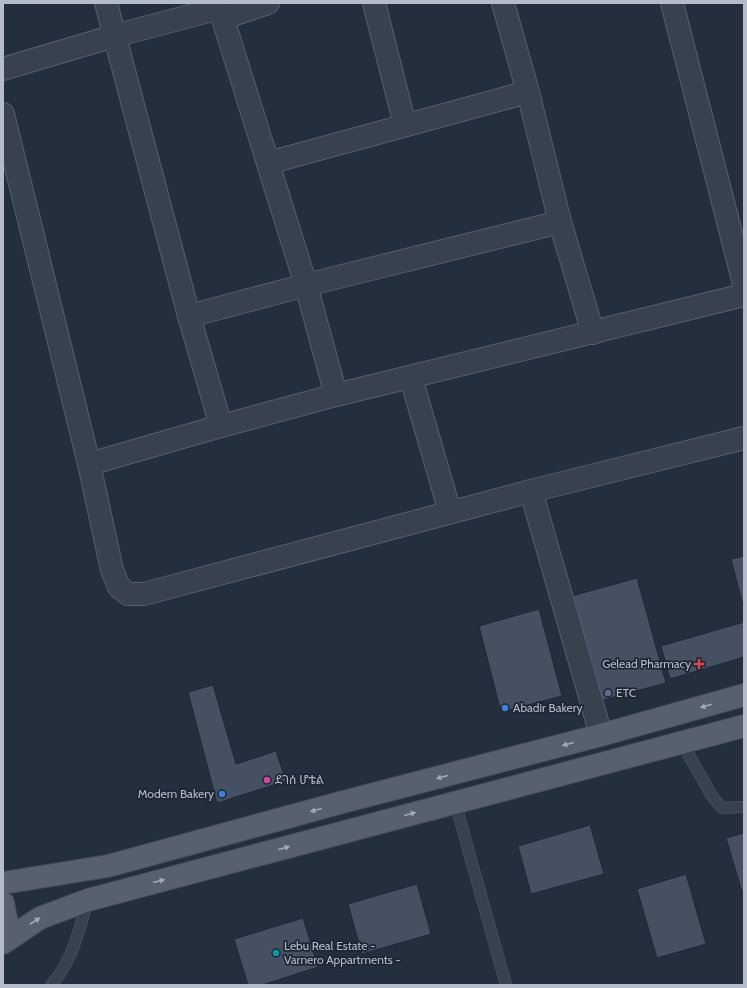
<svg xmlns="http://www.w3.org/2000/svg" width="747" height="988" font-family="Cabin,'Noto Sans Ethiopic',sans-serif">
  <style>
    .building { fill: #455162; stroke: #1f2835 }
    .lines { fill: none; stroke-linecap: round; stroke-linejoin: round }
    .lane-casing { stroke: #565f6c; stroke-width: 12 }
    .street-casing { stroke: #565f6c; stroke-width: 24 }
    .primary-casing { stroke: #414a57; stroke-width: 24 }
    .lane { stroke: #38414e; stroke-width: 11 }
    .street { stroke: #38414e; stroke-width: 22 }
    .primary { stroke: #56606e; stroke-width: 22 }
    .oneway { fill: #a1aab7 }
    .health-dot { fill: #e0444e; stroke: #1d2633; stroke-width: 1.5 }
    .service-dot { fill: #5c6f8a; stroke: #1d2633; stroke-width: 1.5 }
    .shop-dot { fill: #3f7fe0; stroke: #1d2633; stroke-width: 1.5 }
    .hotel-dot { fill: #d1479c; stroke: #1d2633; stroke-width: 1.5 }
    .culture-dot { fill: #0f9aa8; stroke: #1d2633; stroke-width: 1.5 }
    .labels { text-anchor: middle; stroke-width: 3.5; stroke-linejoin: round; paint-order: stroke }
    .poi-label { font-size: 12px; fill: #b4bcc9; stroke: #1d2633; text-anchor: start }
  </style>
  <rect width="100%" height="100%" fill="#242f3e"/>
  <!-- building -->
  <g class="building">
    <polygon points="744,556 744,609 731,559"/>
    <polygon points="637,578 666,683 596,702 568,597"/>
    <polygon points="539,609 562,696 501,712 479,626"/>
    <polygon points="744,622 744,657 670,679 661,646"/>
    <polygon points="213,685 236,764 276,751 286,781 217,803 188,692"/>
    <polygon points="590,825 604,874 531,894 518,846"/>
    <polygon points="744,833 744,898 726,838"/>
    <polygon points="686,874 706,944 657,958 637,889"/>
    <polygon points="417,884 431,934 362,954 348,904"/>
    <polygon points="303,918 318,967 262,985 248,985 234,939"/>
  </g>
  <g class="lines">
    <defs>
      <g id="lane">
        <polyline points="682,743 712,796 722,808 744,807"/>
        <polyline points="455,802 506,985"/>
        <path d="M51,985c21,-23 28,-55 37,-85"/>
      </g>
      <g id="street">
        <polyline points="106,3 189,316 221,426"/>
        <polyline points="218,3 306,285 336,395"/>
        <polyline points="374,3 405,125"/>
        <polyline points="503,3 528,92 560,222 593,333"/>
        <polyline points="672,3 744,284"/>
        <polyline points="223,18 268,3"/>
        <polyline points="3,69 114,36 220,8"/>
        <polyline points="3,114 89,464 112,570 119,587 128,594 144,594 531,491 744,438"/>
        <polyline points="268,163 528,92"/>
        <polyline points="189,316 306,285 560,222"/>
        <polyline points="411,378 450,512"/>
        <polyline points="89,464 221,426 336,395 744,295"/>
        <polyline points="531,491 601,735"/>
      </g>
      <g id="primary">
        <polyline points="3,883 108,866 343,802 601,735 744,695"/>
        <polyline points="3,903 7,923 3,941"/>
        <polyline points="3,943 40,918 88,900 744,726"/>
      </g>
    </defs>
    <!-- lane casing -->
    <use href="#lane" class="lane-casing"/>
    <!-- street casing -->
    <use href="#street" class="street-casing"/>
    <!-- primary casing -->
    <use href="#primary" class="primary-casing"/>
    <!-- lane -->
    <use href="#lane" class="lane"/>
    <!-- street -->
    <use href="#street" class="street"/>
    <!-- primary -->
    <use href="#primary" class="primary"/>
  </g>
  <!-- one-way arrows -->
  <defs><path id="oneway-solid" d="M-6-.8H1V-3.2L6.5 0L1 3.2V.8H-6Z"/></defs>
  <g class="oneway">
    <use href="#oneway-solid" transform="translate(706 706) rotate(164)"/>
    <use href="#oneway-solid" transform="translate(568 744) rotate(165)"/>
    <use href="#oneway-solid" transform="translate(442 777) rotate(165)"/>
    <use href="#oneway-solid" transform="translate(316 810) rotate(165)"/>
    <use href="#oneway-solid" transform="translate(410 814) rotate(-15)"/>
    <use href="#oneway-solid" transform="translate(284 848) rotate(-15)"/>
    <use href="#oneway-solid" transform="translate(159 881) rotate(-15)"/>
    <use href="#oneway-solid" transform="translate(35 921) rotate(-33)"/>
  </g>
  <!-- markers -->
  <path class="health-dot" d="M697 658h4v4h4v4h-4v4h-4v-4h-4v-4h4z"/>
  <circle class="service-dot" cx="608" cy="693" r="4"/>
  <g class="shop-dot">
    <circle cx="505" cy="708" r="4"/>
    <circle cx="222" cy="794" r="4"/>
  </g>
  <circle class="hotel-dot" cx="267" cy="780" r="4"/>
  <circle class="culture-dot" cx="276" cy="953" r="4"/>
  <g class="labels">
    <!-- poi labels -->
    <g class="poi-label">
      <text x="691" y="668" text-anchor="end">Gelead Pharmacy</text>
      <text x="616" y="697">ETC</text>
      <text x="513" y="712">Abadir Bakery</text>
      <text x="275" y="784">ደገሰ ሆቴል</text>
      <text x="214" y="798" text-anchor="end">Modern Bakery</text>
      <text x="284" y="950">Lebu Real Estate -<tspan x="284" dy="14">Varnero Appartments -</tspan></text>
    </g>
  </g>
  <!-- border -->
  <rect width="747" height="988" fill="none" stroke="#b4bcc9" stroke-width="8"/>
</svg>
